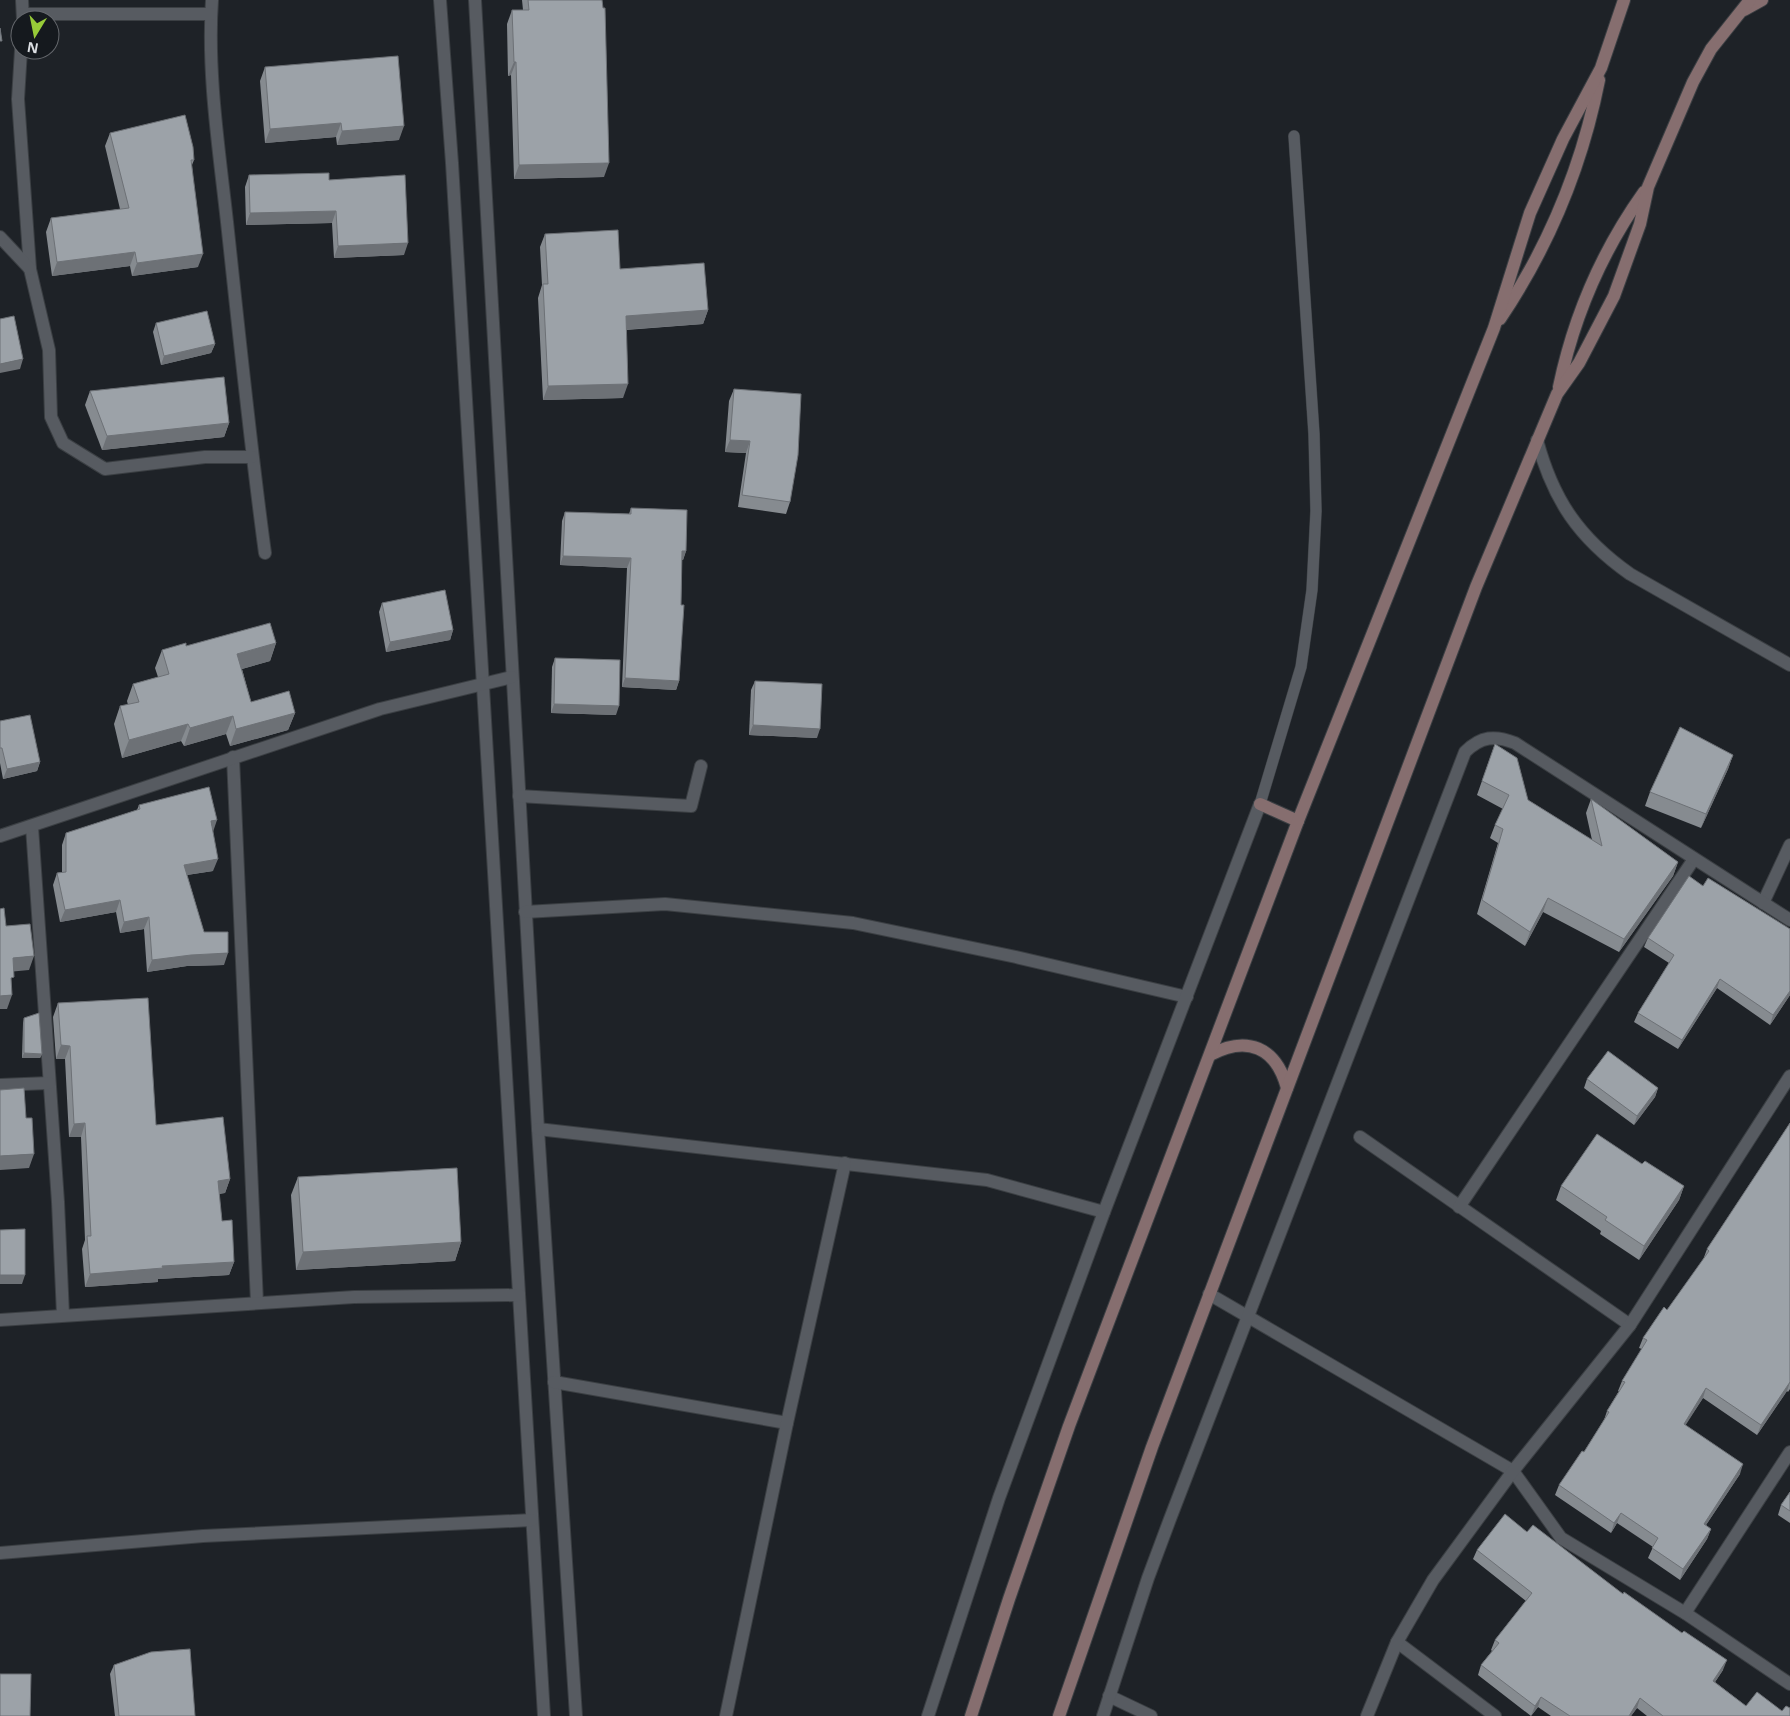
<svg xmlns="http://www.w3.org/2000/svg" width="1790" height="1716" font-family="'Noto Sans',sans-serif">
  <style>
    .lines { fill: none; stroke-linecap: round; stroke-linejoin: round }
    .service-casing { stroke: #3b3f43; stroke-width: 12 }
    .minor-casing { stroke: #3b3f43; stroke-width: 14 }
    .secondary-casing { stroke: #3b3f43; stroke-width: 14 }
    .service { stroke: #575b61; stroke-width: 11 }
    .minor { stroke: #575b61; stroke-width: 12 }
    .secondary { stroke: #866e6f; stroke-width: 12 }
    .wall { fill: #868b90 }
    .shaded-wall { fill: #6d7176 }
    .building { fill: #9ca2a8; stroke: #6d7176 }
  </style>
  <rect width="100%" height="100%" fill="#1e2227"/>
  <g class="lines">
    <defs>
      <polyline id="service" points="1260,804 1301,667 1312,590 1316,511 1314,434 1294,136"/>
      <g id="minor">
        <polyline points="22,0 23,20"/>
        <path d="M212,0c-5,73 7,149 15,222 12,111 23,221 38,331"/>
        <polyline points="440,0 452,163 544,1716"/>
        <polyline points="475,0 538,1129 576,1716"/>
        <polyline points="23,14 211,14"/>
        <polyline points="21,50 18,99 30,269 49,350 51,417 63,443 105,469 205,457 252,457"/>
        <polyline points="0,237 30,269"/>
        <path d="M1537,440c16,60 42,98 93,134l160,91"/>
        <polyline points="233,757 257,1303"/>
        <polyline points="519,796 691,806 701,766"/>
        <polyline points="32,827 58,1202 63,1315"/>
        <polyline points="0,836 380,709 512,677"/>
        <polyline points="1763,903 1790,845"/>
        <polyline points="525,912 665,904 853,923 1016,957 1187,997"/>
        <polyline points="0,1085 49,1083"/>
        <polyline points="538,1129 987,1180 1104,1212"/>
        <polyline points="1360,1137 1630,1325"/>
        <polyline points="1459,1207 1694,859"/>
        <polyline points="1209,1294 1513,1471 1561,1538 1685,1613 1790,1684"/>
        <polyline points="0,1320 354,1297 519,1295"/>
        <polyline points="554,1382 787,1423"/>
        <polyline points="0,1553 203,1536 532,1520"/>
        <polyline points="1685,1613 1790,1452"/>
        <polyline points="1397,1642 1495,1716"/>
        <polyline points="1109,1696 1151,1716"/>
        <polyline points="726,1716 787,1423 845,1163"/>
        <polyline points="928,1716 999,1498 1104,1212 1260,804"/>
        <path d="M1103,1716l45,-138 22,-59 295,-767c16,-16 30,-17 50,-9l275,177"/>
        <polyline points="1367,1716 1397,1642 1433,1580 1513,1471 1630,1325 1790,1076"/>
      </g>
      <g id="secondary">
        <polyline points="1744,10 1762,0"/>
        <path d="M1500,319c49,-73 82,-153 99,-239"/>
        <path d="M1559,387c15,-72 43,-136 85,-195"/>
        <polyline points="1260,804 1298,821"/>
        <path d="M1210,1055c37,-20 66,-8 77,33"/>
        <polyline points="971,1716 1009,1599 1069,1426 1298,821 1494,328 1530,213 1563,139 1601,68 1624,0"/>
        <polyline points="1059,1716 1152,1447 1476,587 1557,394 1579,363 1614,296 1640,224 1648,187 1693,82 1711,49 1750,0"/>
      </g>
    </defs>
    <!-- service casing -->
    <use href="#service" class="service-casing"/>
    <!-- minor casing -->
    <use href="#minor" class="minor-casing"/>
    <!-- secondary casing -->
    <use href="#secondary" class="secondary-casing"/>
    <!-- service -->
    <use href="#service" class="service"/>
    <!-- minor -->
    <use href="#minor" class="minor"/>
    <!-- secondary -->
    <use href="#secondary" class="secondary"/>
  </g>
  <!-- wall -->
  <g class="wall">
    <polygon points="522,0 602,0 604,177 514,179 511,75 508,76 507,24 512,10 523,10"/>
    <polygon points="265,67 399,140 337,145 336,137 265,143 260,81"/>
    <polygon points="110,133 194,160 192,165 198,267 132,276 130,266 52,276 46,232 51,218 120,209 105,146"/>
    <polygon points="249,175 329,180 404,255 334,258 332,223 246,225 245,187"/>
    <polygon points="545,234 708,310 703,324 626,330 623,398 543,400 538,298 542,285 540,247"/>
    <polygon points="156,323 215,344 211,353 161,365 153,332"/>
    <polygon points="734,389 790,502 786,514 738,507 746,453 725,452 729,401"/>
    <polygon points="90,391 229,423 224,437 102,450 85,405"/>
    <polygon points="631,508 686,551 683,560 682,560 679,681 676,690 622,687 627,568 560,565 562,521 565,512 629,514"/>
    <polygon points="382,603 453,630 450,640 386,652 379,612"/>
    <polygon points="276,643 270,661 242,669 251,702 295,713 288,730 230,746 226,734 184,746 181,741 122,758 114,724 120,706 128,705 127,701 133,684 158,677 155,668 162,650 186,646"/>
    <polygon points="555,658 616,715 551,713 552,667"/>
    <polygon points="755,681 817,738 749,735 751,690"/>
    <polygon points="0,721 40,762 37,771 3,779 0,763"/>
    <polygon points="1495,744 1528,800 1592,840 1586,813 1591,799 1678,862 1673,876 1619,952 1543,912 1525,946 1477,914 1498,843 1490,838 1495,825 1503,809 1477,795"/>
    <polygon points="1733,755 1728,769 1701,828 1645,806 1650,792"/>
    <polygon points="139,805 213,832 213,871 187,875 204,932 224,965 187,966 147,972 144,929 120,933 116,912 60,922 53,885 57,873 62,872 62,845 66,833 137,810"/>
    <polygon points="1703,886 1790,929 1790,995 1770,1025 1717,988 1678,1049 1634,1022 1638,1013 1669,963 1644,947 1648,938"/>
    <polygon points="58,1003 156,1125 230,1179 225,1193 219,1194 222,1221 234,1262 229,1275 158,1279 158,1282 85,1287 82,1249 85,1240 81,1137 69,1137 65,1059 56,1059 53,1017"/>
    <polygon points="24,1018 42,1054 40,1058 22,1058 23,1023"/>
    <polygon points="1587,1079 1658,1088 1655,1097 1634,1125 1584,1088"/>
    <polygon points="1790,1123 1790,1389 1788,1392 1787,1391 1757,1435 1703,1398 1685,1425 1740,1474 1706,1525 1711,1529 1707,1539 1680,1580 1648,1558 1653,1547 1617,1523 1611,1533 1555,1495 1559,1485 1584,1452 1604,1420 1607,1411 1619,1391 1618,1391 1622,1381 1642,1349 1639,1348 1643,1338 1667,1310 1703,1260 1707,1249"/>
    <polygon points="1642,1164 1684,1186 1679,1200 1639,1260 1600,1234 1601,1231 1556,1200 1561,1186"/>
    <polygon points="298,1177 461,1242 455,1261 296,1270 291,1195"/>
    <polygon points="1790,1492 1790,1523 1778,1515 1781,1505"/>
    <polygon points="1527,1532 1623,1594 1723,1670 1715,1682 1746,1706 1782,1711 1790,1716 1647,1716 1637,1708 1631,1716 1551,1716 1538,1707 1531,1716 1478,1675 1481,1665 1492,1651 1491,1650 1495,1640 1526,1601 1473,1559 1477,1550"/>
    <polygon points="114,1665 195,1716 115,1716 110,1674"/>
  </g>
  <!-- shaded-wall -->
  <g class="shaded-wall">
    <polygon points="514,62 516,62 511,75 508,76"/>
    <polygon points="341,123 336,137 265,143 270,129"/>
    <polygon points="404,126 399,140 337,145 342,131"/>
    <polygon points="609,163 604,177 514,179 519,165"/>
    <polygon points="336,211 332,223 246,225 250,213"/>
    <polygon points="408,243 404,255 334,258 338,246"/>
    <polygon points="135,252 130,266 52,276 57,262"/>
    <polygon points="203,254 198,267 132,276 137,263"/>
    <polygon points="708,310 703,324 621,330 626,316"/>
    <polygon points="215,344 211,353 161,365 164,356"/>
    <polygon points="23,359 20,369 0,373 0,364"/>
    <polygon points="628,384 623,398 543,400 548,386"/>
    <polygon points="229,423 224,437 102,450 107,436"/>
    <polygon points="730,440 750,441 746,453 725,452"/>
    <polygon points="682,551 686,551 683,560 679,560"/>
    <polygon points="563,556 631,558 627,568 560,565"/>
    <polygon points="453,630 450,640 386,652 390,642"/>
    <polygon points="276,643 270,661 231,672 237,654"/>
    <polygon points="625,678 679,681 676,690 622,687"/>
    <polygon points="554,704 619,706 616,715 551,713"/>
    <polygon points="295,713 288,730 230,746 236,729"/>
    <polygon points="233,716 226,734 184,746 190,728"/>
    <polygon points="188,724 181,741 122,758 129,740"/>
    <polygon points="753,725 820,729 817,738 749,735"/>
    <polygon points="1733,755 1728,769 1701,828 1706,814"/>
    <polygon points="40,762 37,771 3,779 7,769"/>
    <polygon points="217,820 213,832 211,821"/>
    <polygon points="218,859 213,871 180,876 184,865"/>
    <polygon points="1678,862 1673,876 1619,952 1624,939"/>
    <polygon points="1548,898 1543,912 1525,946 1530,932"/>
    <polygon points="120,900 116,912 60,922 65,910"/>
    <polygon points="149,917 144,929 120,933 124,922"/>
    <polygon points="228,953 224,965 187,966 147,972 152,960 191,955"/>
    <polygon points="34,956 29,970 8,972 13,958"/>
    <polygon points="1720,979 1717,988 1678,1049 1682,1040"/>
    <polygon points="1790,991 1790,995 1770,1025 1773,1015"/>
    <polygon points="12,995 7,1009 0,1009 0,996"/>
    <polygon points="61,1045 70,1046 65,1059 56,1059"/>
    <polygon points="24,1053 42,1054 40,1058 22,1058"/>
    <polygon points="1658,1088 1655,1097 1634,1125 1637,1116"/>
    <polygon points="85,1123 81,1137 69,1137 74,1124"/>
    <polygon points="34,1154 29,1168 0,1170 0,1156"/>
    <polygon points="230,1179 225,1193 213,1194 218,1181"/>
    <polygon points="1684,1186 1679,1200 1639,1260 1644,1246"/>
    <polygon points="461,1242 455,1261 296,1270 303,1252"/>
    <polygon points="234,1262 229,1275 158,1279 158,1282 85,1287 90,1274 162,1266"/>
    <polygon points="0,1275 25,1275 22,1284 0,1284"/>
    <polygon points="1790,1382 1787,1391 1757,1435 1761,1425"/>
    <polygon points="1706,1388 1703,1398 1680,1434 1684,1424"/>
    <polygon points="1743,1464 1740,1474 1700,1534 1704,1524"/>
    <polygon points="1621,1513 1617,1523 1611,1533 1614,1523"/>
    <polygon points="1711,1529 1707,1539 1680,1580 1683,1569"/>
    <polygon points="1727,1660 1723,1670 1709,1691 1713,1681"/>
    <polygon points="1541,1697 1538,1707 1531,1716 1535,1706"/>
    <polygon points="1640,1698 1637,1708 1631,1716 1629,1716"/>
  </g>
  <!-- building -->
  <g class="building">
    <polygon points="528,0 602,0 603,8 605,8 609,163 519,165 516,62 514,62 512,10 529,10"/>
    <polygon points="0,28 2,41 0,41"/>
    <polygon points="398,56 404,126 342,131 341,123 270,129 265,67"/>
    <polygon points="185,115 193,147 194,160 191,160 203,254 137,263 135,252 57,262 51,218 129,208 110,133"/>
    <polygon points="329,173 329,180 405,175 408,243 338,246 336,211 250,213 249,175"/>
    <polygon points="618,230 620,269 704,263 708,310 626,316 628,384 548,386 543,284 548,284 545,234"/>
    <polygon points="207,311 215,344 164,356 156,323"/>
    <polygon points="14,316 23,359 0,364 0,319"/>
    <polygon points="224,377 229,423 107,436 90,391"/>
    <polygon points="734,389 801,394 798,455 790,502 742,495 750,441 730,440"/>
    <polygon points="631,508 687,510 686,551 682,551 681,605 684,605 679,681 625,678 631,558 563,556 565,512 631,514"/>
    <polygon points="445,590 453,630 390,642 382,603"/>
    <polygon points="270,623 276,643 237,654 251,702 289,691 295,713 236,729 233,716 190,728 188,724 129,740 120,706 139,702 133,684 169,674 162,650 186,643 186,646"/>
    <polygon points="555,658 620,660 619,706 554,704"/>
    <polygon points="755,681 822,684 820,729 753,725"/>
    <polygon points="30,715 40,762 7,769 2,748 0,748 0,721"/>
    <polygon points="1680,727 1733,755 1706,814 1650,792"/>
    <polygon points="1495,744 1517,758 1528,800 1602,846 1591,799 1678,862 1624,939 1548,898 1530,932 1482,900 1503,829 1495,825 1509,795 1482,781"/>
    <polygon points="209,787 217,820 211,821 218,859 184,865 204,932 228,932 228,953 191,955 152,960 149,917 124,922 120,900 65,910 57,873 66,872 66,833 140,809 139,805"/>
    <polygon points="1689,876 1703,886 1708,878 1790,929 1790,991 1773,1015 1720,979 1682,1040 1638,1013 1674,955 1648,938"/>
    <polygon points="4,908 6,926 30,924 34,956 13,958 14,977 11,978 12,995 0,996 0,909"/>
    <polygon points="148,998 156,1125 223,1117 230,1179 218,1181 222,1221 232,1220 234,1262 162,1266 163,1268 90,1274 87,1236 91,1236 85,1123 74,1124 70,1046 61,1045 58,1003"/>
    <polygon points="39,1013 42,1054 24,1053 24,1018"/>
    <polygon points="1608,1051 1658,1088 1637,1116 1587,1079"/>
    <polygon points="24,1088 26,1118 32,1118 34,1154 0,1156 0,1090"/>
    <polygon points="1790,1123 1790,1382 1761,1425 1706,1388 1684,1424 1743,1464 1704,1524 1711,1529 1683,1569 1652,1548 1658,1538 1621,1513 1614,1523 1559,1485 1582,1451 1584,1452 1609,1412 1607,1411 1625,1382 1622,1381 1647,1340 1643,1338 1664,1307 1667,1310 1709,1251 1707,1249"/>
    <polygon points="1597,1134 1642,1164 1645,1161 1684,1186 1644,1246 1605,1220 1607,1217 1561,1186"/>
    <polygon points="457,1168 461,1242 303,1252 298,1177"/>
    <polygon points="25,1229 25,1275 0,1275 0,1230"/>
    <polygon points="1790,1492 1790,1511 1781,1505"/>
    <polygon points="1505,1514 1527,1532 1533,1525 1623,1594 1624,1592 1682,1633 1684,1631 1727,1660 1713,1681 1746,1706 1757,1692 1782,1711 1786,1706 1790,1708 1790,1716 1663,1716 1640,1698 1629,1716 1570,1716 1541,1697 1535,1706 1481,1665 1499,1643 1495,1640 1532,1593 1477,1550"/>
    <polygon points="190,1649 195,1716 119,1716 114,1665 151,1652"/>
    <polygon points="0,1674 31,1674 30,1716 0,1716"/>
  </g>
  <!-- north arrow -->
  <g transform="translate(35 35) rotate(190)"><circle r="24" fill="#15191e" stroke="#65686d"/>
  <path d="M0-4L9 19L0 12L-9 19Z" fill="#97cb38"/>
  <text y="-8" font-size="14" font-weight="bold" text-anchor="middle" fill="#dcdfe3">N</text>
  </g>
</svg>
